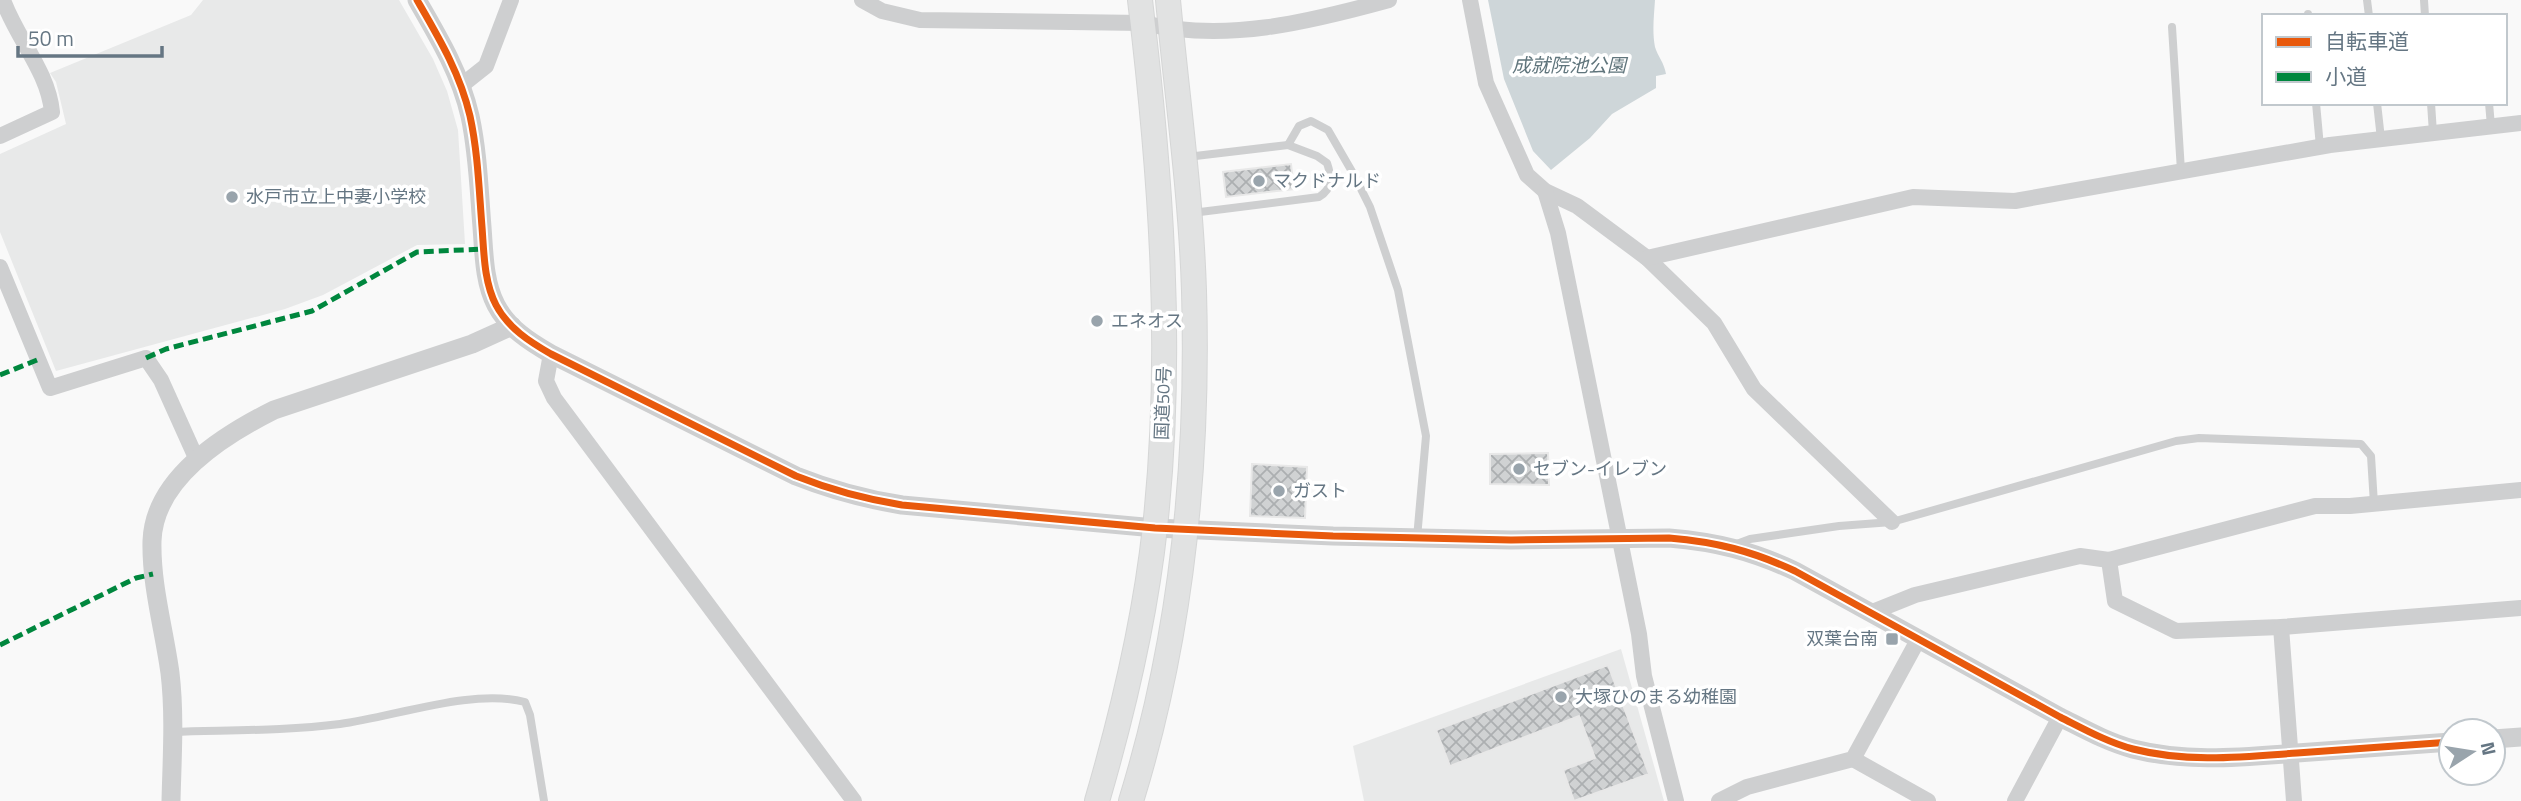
<svg xmlns="http://www.w3.org/2000/svg" width="2521" height="801" font-family="'Titillium Web','Noto Sans JP',sans-serif">
  <style>
    .built { fill: #e8e9e9 }
    .water { fill: #ced6d9 }
    .building { fill: url(#building-cross-hatch); stroke: #e8e8e8; stroke-width: 2 }
    .lines { fill: none; stroke-linecap: round; stroke-linejoin: round }
    .trunk-casing { stroke: #d5d6d6; stroke-width: 26 }
    .service { stroke: #cecfd0; stroke-width: 8 }
    .minor { stroke: #cecfd0; stroke-width: 16 }
    .tertiary { stroke: #cecfd0; stroke-width: 19 }
    .trunk { stroke: #e1e2e2; stroke-width: 24 }
    .quiet { stroke: #00873e; stroke-width: 5; stroke-dasharray: 10 5; stroke-linecap: butt }
    .cycleway-casing { stroke: #fff; stroke-width: 11 }
    .cycleway { stroke: #e8590c; stroke-width: 7 }
    .poi-dot { fill: #99a4ac; stroke: #fff; stroke-width: 2.5 }
    .labels { text-anchor: middle; stroke-width: 7; stroke-linejoin: round; paint-order: stroke }
    .poi-label { font-size: 18px; fill: #657683; stroke: #fff; text-anchor: start }
    .street-label { font-size: 18px; fill: #657683; stroke: #fff }
    .water-label { font-size: 19px; font-style: italic; fill: #60757c; stroke: #fff }
  </style>
  <defs>
    <pattern id="building-cross-hatch" width="8" height="8" patternUnits="userSpaceOnUse" patternTransform="scale(1.75)"><rect width="8" height="8" fill="#d0d2d3"/><path d="M0 0l8 8M0 8l8-8" fill="none" stroke="#acafb1"/></pattern>
  </defs>
  <rect width="100%" height="100%" fill="#f9f9f9"/>
  <!-- built -->
  <g class="built">
    <polygon points="203,0 399,0 433,59 447,91 458,130 465,244 417,245 323,295 285,309 56,371 0,232 0,154 66,124 56,82 50,73 191,15"/>
    <polygon points="1621,649 1664,801 1364,801 1353,746"/>
  </g>
  <!-- water -->
  <path class="water" d="M1488,0h167c-1,16 -3,32 0,47 3,10 9,15 11,27l-10,2v12l-44,26 -22,24 -39,32 -18,-19 -29,-72z"/>
  <!-- building -->
  <g class="building">
    <polygon points="1291,164 1294,189 1226,197 1223,172"/>
    <polygon points="1548,453 1549,485 1490,484 1490,454"/>
    <polygon points="1252,464 1307,467 1305,518 1250,516"/>
    <polygon points="1608,665 1649,774 1574,801 1563,770 1595,758 1579,716 1450,766 1436,730"/>
  </g>
  <g class="lines">
    <defs>
      <g id="trunk">
        <path d="M1097,801c26,-89 48,-181 58,-274 19,-175 6,-352 -15,-527"/>
        <path d="M1131,801c51,-165 68,-338 63,-510 -3,-97 -17,-194 -26,-291"/>
      </g>
    </defs>
    <!-- trunk casing -->
    <use href="#trunk" class="trunk-casing"/>
    <!-- service -->
    <g class="service">
      <polyline points="2367,0 2369,16"/>
      <polyline points="2424,0 2425,16"/>
      <polyline points="2308,14 2308,16"/>
      <polyline points="2172,27 2181,171"/>
      <polyline points="2316,103 2320,147"/>
      <polyline points="2377,103 2381,139"/>
      <polyline points="2431,103 2433,133"/>
      <polyline points="2489,103 2491,126"/>
      <polyline points="1187,157 1288,145 1299,126 1311,121 1328,130 1354,175 1370,207 1398,290 1426,436 1417,538"/>
      <path d="M1192,213l127,-16c14,-9 13,-19 8,-34l-10,-7 -29,-11"/>
      <polyline points="1734,545 1750,539 1839,526 1892,522 2176,441 2199,438 2361,444 2371,456 2374,504"/>
      <path d="M173,732c55,-2 112,-1 167,-8 54,-7 132,-36 185,-22l5,13 14,86"/>
    </g>
    <!-- minor -->
    <g class="minor">
      <path d="M862,0l20,11 38,9 223,3c82,20 166,-1 246,-23"/>
      <polyline points="1470,0 1486,83 1527,175 1545,191 1577,206 1647,258 1714,323 1754,389 1892,522"/>
      <polyline points="462,85 486,66 511,0"/>
      <path d="M0,136l52,-24c-4,-41 -35,-73 -49,-112"/>
      <polyline points="1545,191 1558,233 1639,634 1644,676 1676,801"/>
      <polyline points="1647,258 1913,197 2015,201 2330,145 2521,123"/>
      <polyline points="0,267 50,388 146,358 161,380 197,460"/>
      <polyline points="551,354 546,381 554,398 854,801"/>
      <polyline points="2109,560 2115,601 2176,631 2281,627 2521,608"/>
      <polyline points="1870,613 1915,595 2080,556 2109,560 2315,506 2350,506 2521,490"/>
      <polyline points="2281,627 2294,801"/>
      <polyline points="1853,759 1928,801"/>
      <polyline points="1719,801 1747,787 1853,759 1918,640"/>
      <polyline points="2015,801 2060,717"/>
    </g>
    <!-- tertiary -->
    <g class="tertiary">
      <path d="M417,0c22,38 43,73 53,116 8,37 9,74 12,111 2,26 2,55 14,78 12,23 34,37 55,49l245,122c35,14 69,23 106,29l253,23 178,8 178,4 158,-2c48,4 83,13 126,33l265,146c24,12 47,25 73,32 55,14 109,8 164,4 51,-4 103,-7 154,-11"/>
      <polyline points="2493,739 2521,737"/>
      <path d="M171,801c1,-42 4,-86 -1,-128 -6,-44 -19,-88 -18,-132 2,-63 72,-106 122,-131l198,-66 40,-18"/>
    </g>
    <!-- trunk -->
    <use href="#trunk" class="trunk"/>
    <!-- quiet -->
    <g class="quiet">
      <polyline points="146,358 166,349 312,311 417,252 484,249"/>
      <polyline points="0,375 37,360"/>
      <polyline points="0,645 136,578 153,574"/>
    </g>
    <defs>
      <path id="cycleway" d="M417,0c22,38 43,73 53,116 8,37 9,74 12,111 2,26 2,55 14,78 12,23 34,37 55,49l245,122c35,14 69,23 106,29l253,23 178,8 178,4 158,-2c48,4 83,13 126,33l265,146c24,12 47,25 73,32 55,14 109,8 164,4 51,-4 103,-7 154,-11"/>
    </defs>
    <!-- cycleway casing -->
    <use href="#cycleway" class="cycleway-casing"/>
    <!-- cycleway -->
    <use href="#cycleway" class="cycleway"/>
  </g>
  <!-- markers -->
  <g class="poi-dot">
    <circle cx="1259" cy="181" r="7"/>
    <circle cx="232" cy="197" r="7"/>
    <circle cx="1097" cy="321" r="7"/>
    <circle cx="1519" cy="469" r="7"/>
    <circle cx="1279" cy="491" r="7"/>
    <rect x="1885" y="632" width="14" height="14" rx="3.5"/>
    <circle cx="1561" cy="697" r="7"/>
  </g>
  <g class="labels">
    <!-- poi labels -->
    <g class="poi-label">
      <text x="1273" y="187">マクドナルド</text>
      <text x="246" y="203">水戸市立上中妻小学校</text>
      <text x="1111" y="327">エネオス</text>
      <text x="1533" y="475">セブン-イレブン</text>
      <text x="1293" y="497">ガスト</text>
      <text x="1878" y="645" text-anchor="end">双葉台南</text>
      <text x="1575" y="703">大塚ひのまる幼稚園</text>
    </g>
    <!-- street labels -->
    <g class="street-label">
      <text transform="translate(1163 403) rotate(-88)" y="6">国道50号</text>
    </g>
    <!-- water labels -->
    <g class="water-label">
      <text x="1569" y="72">成就院池公園</text>
    </g>
  </g>
  <!-- legend -->
  <rect x="2262" y="14" width="245" height="91" fill="#ffffff" stroke="#c1c8cd" stroke-width="2"/>
  <rect x="2276" y="37" width="35" height="10" fill="#e8590c" stroke="#c1c8cd" stroke-width="2"/>
  <text x="2325" y="49" font-size="21" fill="#657683">自転車道</text>
  <rect x="2276" y="72" width="35" height="10" fill="#00873e" stroke="#c1c8cd" stroke-width="2"/>
  <text x="2325" y="84" font-size="21" fill="#657683">小道</text>
  <!-- north arrow -->
  <g transform="translate(2472 752) rotate(78)"><circle r="33" fill="#ffffff" stroke="#c1c8cd" stroke-width="2"/>
  <path d="M0-5L12 26L0 18L-12 26Z" fill="#99a4ac"/>
  <text y="-10" font-size="19" font-weight="bold" text-anchor="middle" fill="#657683">N</text>
  </g>
  <!-- scale -->
  <path d="M18 46v10h144v-10" fill="none" stroke="#657683" stroke-width="3.5"/>
  <text x="28" y="46" font-size="21" fill="#657683" stroke="#ffffff" stroke-width="5" paint-order="stroke">50 m</text>
</svg>
